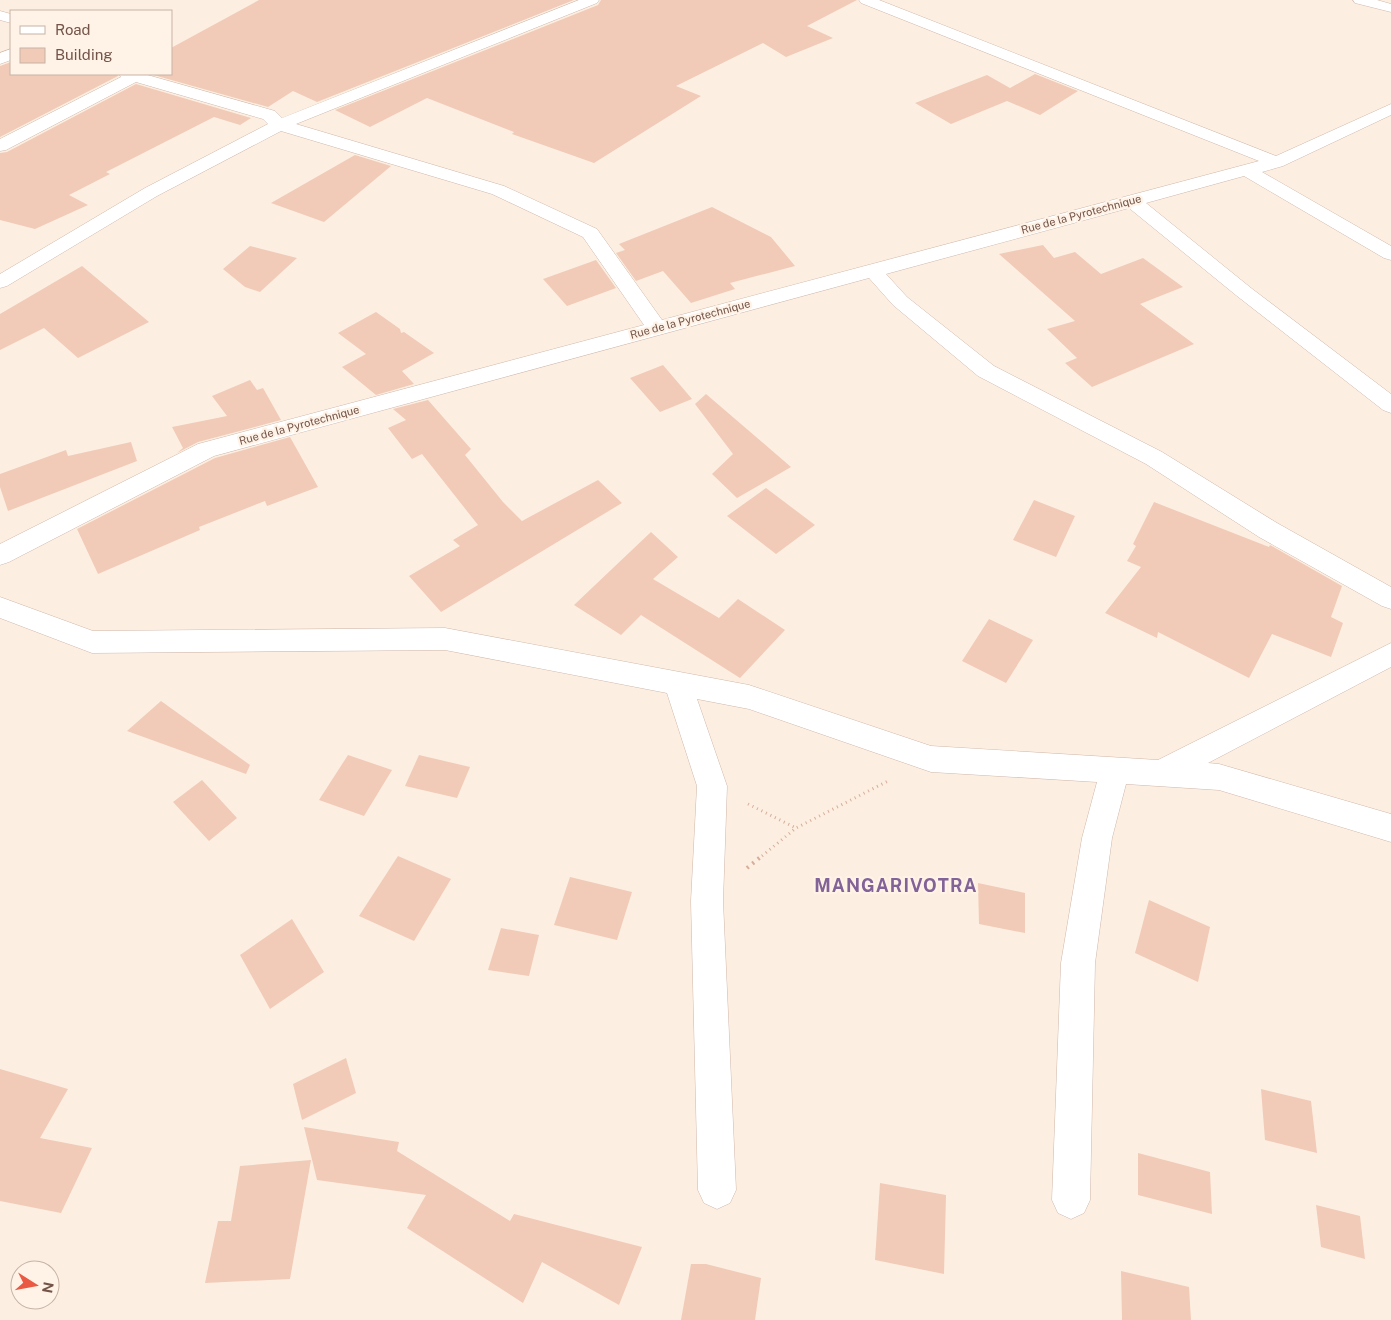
<svg xmlns="http://www.w3.org/2000/svg" width="1391" height="1320" font-family="'Public Sans',sans-serif">
  <style>
    .building { fill: #f2cab8 }
    .lines { fill: none; stroke-linecap: round; stroke-linejoin: round }
    .minor-casing { stroke: #d0b7ab; stroke-width: 1 }
    .path-far1 { stroke: #d7ad9b; stroke-width: 3; stroke-dasharray: 1 4; stroke-linecap: butt }
    .path { stroke: #d7ad9b; stroke-width: 4; stroke-dasharray: 2 5; stroke-linecap: butt }
    .minor { fill: #fff; fill-rule: evenodd }
    .labels { text-anchor: middle; stroke-width: 4.5; stroke-linejoin: round; paint-order: stroke }
    .far-street-label { font-size: 11px; fill: #745348; stroke: #fff3e7 }
    .district-label { font-size: 18px; font-weight: bold; letter-spacing: 1px; fill: #816397; stroke: #fff3e7 }
  </style>
  <rect width="100%" height="100%" fill="#fcefe1"/>
  <!-- building -->
  <g class="building">
    <polygon points="259,0 574,0 317,102 293,91 268,107 150,74 171,74 171,48"/>
    <polygon points="601,0 857,0 807,26 833,38 786,57 763,43 676,86 701,96 594,163 512,134 514,132 427,98 370,127 335,110 598,5"/>
    <polygon points="11,62 11,74 117,74 118,76 0,137 0,66"/>
    <polygon points="1035,74 1078,91 1040,115 1007,101 951,124 915,103 987,75 1010,88"/>
    <polygon points="136,84 251,118 240,125 214,117 106,172 110,174 69,195 88,205 35,229 0,220 0,153 7,152"/>
    <polygon points="355,155 391,166 324,222 271,203"/>
    <polygon points="712,207 771,237 795,266 730,283 735,289 691,303 663,271 636,281 616,253 625,250 619,244"/>
    <polygon points="1043,245 1054,258 1075,252 1101,274 1143,258 1183,287 1140,304 1194,344 1092,387 1065,363 1077,358 1047,329 1075,321 999,254"/>
    <polygon points="250,246 297,258 260,292 245,287 223,269"/>
    <polygon points="596,260 616,288 567,306 543,279"/>
    <polygon points="82,266 149,322 78,358 44,328 0,350 0,314"/>
    <polygon points="376,312 400,329 401,333 404,332 434,353 402,371 414,384 376,395 342,367 366,354 338,333"/>
    <polygon points="663,365 692,399 660,412 630,378"/>
    <polygon points="250,380 257,390 263,388 281,420 198,442 177,453 183,448 172,427 227,416 212,396"/>
    <polygon points="706,394 791,467 737,498 712,474 733,454 695,404"/>
    <polygon points="428,400 471,449 465,455 503,502 522,521 598,480 622,503 441,612 409,576 460,546 453,540 478,525 422,454 412,459 388,428 406,420 393,409"/>
    <polygon points="290,437 318,487 267,506 265,501 199,527 200,530 98,574 77,529 215,458"/>
    <polygon points="131,442 137,461 8,511 0,487 0,474 66,450 68,456"/>
    <polygon points="766,488 815,525 776,554 727,516"/>
    <polygon points="1034,500 1075,516 1056,557 1013,540"/>
    <polygon points="1154,502 1269,547 1270,545 1342,586 1331,617 1343,623 1331,657 1272,634 1249,678 1158,632 1157,638 1105,613 1141,567 1127,561 1136,546 1133,544"/>
    <polygon points="651,532 678,557 653,579 719,618 738,599 785,630 740,678 641,615 621,635 574,605"/>
    <polygon points="989,619 1033,640 1006,683 962,661"/>
    <polygon points="161,701 250,765 246,774 127,731"/>
    <polygon points="348,755 392,770 364,816 319,800"/>
    <polygon points="419,755 470,767 457,798 405,786"/>
    <polygon points="202,780 237,818 209,841 173,802"/>
    <polygon points="398,856 451,879 414,941 359,916"/>
    <polygon points="570,877 632,892 617,940 554,925"/>
    <polygon points="978,883 1025,893 1025,933 979,924"/>
    <polygon points="1149,900 1210,927 1198,982 1135,953"/>
    <polygon points="292,919 324,972 270,1009 240,955"/>
    <polygon points="501,928 539,935 529,976 488,970"/>
    <polygon points="346,1058 356,1093 302,1120 293,1084"/>
    <polygon points="0,1069 68,1089 40,1138 92,1148 61,1213 0,1201"/>
    <polygon points="1261,1089 1311,1101 1317,1153 1265,1140"/>
    <polygon points="304,1127 399,1142 397,1151 510,1221 514,1214 642,1247 619,1305 542,1262 523,1303 407,1228 426,1195 317,1180"/>
    <polygon points="1138,1153 1210,1172 1212,1214 1138,1195"/>
    <polygon points="311,1160 290,1279 205,1283 218,1221 231,1221 240,1166"/>
    <polygon points="880,1183 946,1195 944,1274 875,1260"/>
    <polygon points="1316,1205 1360,1216 1365,1259 1321,1247"/>
    <polygon points="691,1264 706,1264 761,1278 755,1320 681,1320"/>
    <polygon points="1121,1271 1189,1287 1191,1320 1122,1320"/>
  </g>
  <g class="lines">
    <defs>
      <g id="minor">
        <polygon points="579,0 599,0 597,3 296,124 504,186 597,229 662,320 1259,161 861,3 859,0 879,0 1276,156 1391,104 1391,115 1283,166 1262,172 1391,246 1391,260 1384,258 1244,176 1146,203 1251,288 1391,394 1391,413 1383,410 1237,296 1129,208 886,274 907,297 994,366 1162,452 1277,523 1391,587 1391,609 1382,606 1259,537 1146,464 978,376 893,305 869,278 214,456 9,562 0,565 0,544 198,444 644,325 583,237 492,194 281,131 157,196 7,286 0,288 0,274 145,188 268,124 263,119 136,82 6,150 0,151 0,139 121,77 119,74 144,74 275,111 282,118"/>
        <polygon points="1353,0 1377,0 1391,4 1391,12 1355,3"/>
        <polygon points="0,11 11,14 11,23 0,20"/>
        <polygon points="11,49 11,60 0,64 0,53"/>
        <polygon points="0,597 93,631 445,628 749,685 931,746 1158,760 1391,643 1391,667 1208,763 1219,764 1391,814 1391,842 1219,790 1126,784 1112,838 1095,963 1090,1200 1084,1213 1071,1219 1058,1213 1052,1200 1061,963 1082,838 1097,782 931,772 749,709 697,699 727,786 723,901 736,1190 730,1203 717,1209 704,1203 698,1190 691,901 697,786 667,693 445,650 92,653 0,618"/>
      </g>
    </defs>
    <!-- minor casing -->
    <use href="#minor" class="minor-casing"/>
    <!-- path-far1 -->
    <g class="path-far1">
      <polyline points="748,804 796,828"/>
      <polyline points="762,856 796,828 888,781"/>
    </g>
    <!-- path -->
    <polyline class="path" points="747,868 763,855"/>
    <!-- minor -->
    <use href="#minor" class="minor"/>
  </g>
  <g class="labels">
    <!-- far-street labels -->
    <g class="far-street-label">
      <text transform="translate(1081 214) rotate(-15)" y="4">Rue de la Pyrotechnique</text>
      <text transform="translate(690 319) rotate(-15)" y="4">Rue de la Pyrotechnique</text>
      <text transform="translate(299 425) rotate(-15)" y="4">Rue de la Pyrotechnique</text>
    </g>
    <!-- district labels -->
    <g class="district-label">
      <text x="896" y="892">MANGARIVOTRA</text>
    </g>
  </g>
  <!-- legend -->
  <rect x="10" y="10" width="162" height="65" fill="#fff3e7" stroke="#c7b3a7"/>
  <rect x="20" y="26" width="25" height="8" fill="#ffffff" stroke="#c7b3a7"/>
  <text x="55" y="35" font-size="15" fill="#745348">Road</text>
  <rect x="20" y="48" width="25" height="15" fill="#f2cab8" stroke="#c7b3a7"/>
  <text x="55" y="60" font-size="15" fill="#745348">Building</text>
  <!-- north arrow -->
  <g transform="translate(35 1285) rotate(101)"><circle r="24" fill="#fff3e7" stroke="#c7b3a7"/>
  <path d="M0-4L9 19L0 12L-9 19Z" fill="#e95943"/>
  <text y="-8" font-size="14" font-weight="bold" text-anchor="middle" fill="#745348">N</text>
  </g>
</svg>
